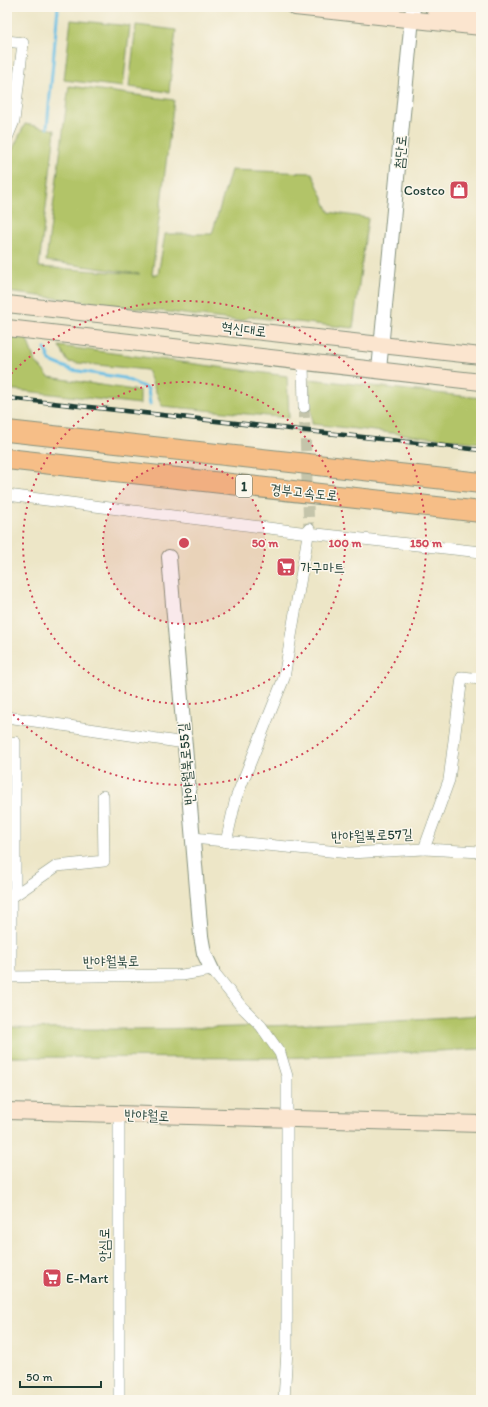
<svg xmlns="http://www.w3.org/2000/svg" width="488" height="1407" font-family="Itim,'Poor Story',sans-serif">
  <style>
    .green { fill: #b2c467; stroke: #68804e }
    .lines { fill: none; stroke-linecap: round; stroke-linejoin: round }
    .stream { stroke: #69bfe5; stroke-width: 3 }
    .minor-tunnel { stroke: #c4c4aa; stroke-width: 11; stroke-dasharray: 11 5.5; stroke-linecap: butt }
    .minor-casing { stroke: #86927e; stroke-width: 12 }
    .tertiary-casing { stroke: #86927e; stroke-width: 16 }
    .secondary-casing { stroke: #86927e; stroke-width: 18 }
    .motorway-casing { stroke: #86927e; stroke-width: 22 }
    .minor { stroke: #fff; stroke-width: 11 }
    .tertiary { stroke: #fff; stroke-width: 14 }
    .secondary { stroke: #fbe5cf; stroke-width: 16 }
    .motorway { stroke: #f6be87; stroke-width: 20 }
    .rail-casing { stroke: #1f3d34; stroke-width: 4.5 }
    .rail { stroke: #fbf7ec; stroke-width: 3; stroke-dasharray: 9; stroke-linecap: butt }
    .ring { fill: none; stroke: #d1495b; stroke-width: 2; stroke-dasharray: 2 4 }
    .labels { text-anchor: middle; stroke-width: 3; stroke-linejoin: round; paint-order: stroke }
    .shield { fill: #fbf7ec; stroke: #61756b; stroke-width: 1 }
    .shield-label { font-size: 13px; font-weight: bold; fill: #1f3d34 }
    .street-label { font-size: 14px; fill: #1f3d34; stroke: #fbf7ec }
    .poi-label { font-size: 14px; fill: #1f3d34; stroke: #fbf7ec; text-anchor: start }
    .centre { fill: #d1495b; stroke: #fbf7ec; stroke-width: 2 }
    .ring-label { font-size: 12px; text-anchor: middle; font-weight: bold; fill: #d1495b; stroke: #fbf7ec; stroke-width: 3; stroke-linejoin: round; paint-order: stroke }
  </style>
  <rect width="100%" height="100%" fill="#fbf7ec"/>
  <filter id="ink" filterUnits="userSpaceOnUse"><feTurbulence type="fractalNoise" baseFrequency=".025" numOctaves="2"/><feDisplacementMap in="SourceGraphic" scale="8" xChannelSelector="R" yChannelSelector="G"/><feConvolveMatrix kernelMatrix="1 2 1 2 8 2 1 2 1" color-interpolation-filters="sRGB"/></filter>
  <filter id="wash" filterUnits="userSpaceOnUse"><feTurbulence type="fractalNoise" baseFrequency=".012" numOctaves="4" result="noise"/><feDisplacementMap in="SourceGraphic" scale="16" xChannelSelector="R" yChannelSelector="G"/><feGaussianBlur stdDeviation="0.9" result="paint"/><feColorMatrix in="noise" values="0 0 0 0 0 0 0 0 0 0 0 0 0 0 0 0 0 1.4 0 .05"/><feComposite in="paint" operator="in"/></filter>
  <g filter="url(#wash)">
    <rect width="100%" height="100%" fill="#ede6c7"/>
    <!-- green -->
    <g class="green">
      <polygon points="71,20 130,26 123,87 64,80"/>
      <polygon points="136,25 176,30 169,92 129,87"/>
      <polygon points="69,86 174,100 152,275 158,275 165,234 212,234 231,170 312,173 329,212 368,218 353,328 250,317 240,321 7,292 7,161 25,124 55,130 39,267 140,274 46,261"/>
      <polygon points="7,335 26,337 35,361 49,377 140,391 140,404 7,389"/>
      <polygon points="59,346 287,376 289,418 162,406 147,370 68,362"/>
      <polygon points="309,379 481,398 481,443 312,424"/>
      <path d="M481,1015v34l-200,9 -274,-1v-29c158,4 316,-3 474,-13z"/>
    </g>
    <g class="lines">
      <!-- stream -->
      <g class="stream">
        <polyline points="47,128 58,7"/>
        <polyline points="45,349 50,361 72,370 124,378 148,389 150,404"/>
      </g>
    </g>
  </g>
  <g filter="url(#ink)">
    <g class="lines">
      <!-- minor-tunnel -->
      <polyline class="minor-tunnel" points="304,407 309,529"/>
      <defs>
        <g id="minor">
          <polyline points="7,41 23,43 14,121 7,138"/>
          <polyline points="303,362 304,407"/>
          <polyline points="7,495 308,533 481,552"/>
          <polyline points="7,717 185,743"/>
          <polyline points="193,838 350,853 424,849 449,780 462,677 481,679"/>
          <polyline points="226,842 236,798 284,678 309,529"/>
          <polyline points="424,849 481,852"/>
          <polyline points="12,897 57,866 104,861 103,796"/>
          <polyline points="7,977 182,975 212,970 241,1006 261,1026 270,1039 280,1053 287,1076 287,1350 284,1400"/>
          <polyline points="11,977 11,900 15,889 15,742"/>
          <polyline points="119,1114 119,1400"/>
        </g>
        <g id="tertiary">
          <polyline points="379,370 413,7"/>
          <polyline points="169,557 201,936 204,953 212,970"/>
        </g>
        <g id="secondary">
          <polyline points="295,7 481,27"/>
          <polyline points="433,7 481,12"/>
          <polyline points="7,304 481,356"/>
          <polyline points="7,328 481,382"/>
          <polyline points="7,1111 481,1124"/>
        </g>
        <g id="motorway">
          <polyline points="7,431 481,483"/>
          <polyline points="7,459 481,512"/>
        </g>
      </defs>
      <!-- minor casing -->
      <use href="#minor" class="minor-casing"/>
      <!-- tertiary casing -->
      <use href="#tertiary" class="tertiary-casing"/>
      <!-- secondary casing -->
      <use href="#secondary" class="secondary-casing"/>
      <!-- motorway casing -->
      <use href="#motorway" class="motorway-casing"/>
      <!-- minor -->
      <use href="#minor" class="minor"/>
      <!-- tertiary -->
      <use href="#tertiary" class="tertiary"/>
      <!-- secondary -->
      <use href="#secondary" class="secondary"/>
      <!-- motorway -->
      <use href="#motorway" class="motorway"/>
      <defs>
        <polyline id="rail" points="7,398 481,450"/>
      </defs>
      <!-- rail casing -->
      <use href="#rail" class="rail-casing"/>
      <!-- rail -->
      <use href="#rail" class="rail"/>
    </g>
  </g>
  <!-- distance rings -->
  <circle cx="184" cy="543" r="81" fill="#d1495b" fill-opacity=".12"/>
  <g class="ring">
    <circle cx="184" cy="543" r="81"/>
    <circle cx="184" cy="543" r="161"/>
    <path d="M7 378A242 242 0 1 1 7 708"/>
  </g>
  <!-- icons -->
  <defs>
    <symbol id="shop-square" viewBox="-11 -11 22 22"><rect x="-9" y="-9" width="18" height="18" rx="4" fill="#d1495b" stroke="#fbf7ec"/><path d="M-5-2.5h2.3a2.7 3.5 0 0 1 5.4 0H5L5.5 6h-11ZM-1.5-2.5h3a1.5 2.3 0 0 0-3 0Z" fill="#fff"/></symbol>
    <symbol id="supermarket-square" viewBox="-11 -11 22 22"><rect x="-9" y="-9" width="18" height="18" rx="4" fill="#d1495b" stroke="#fbf7ec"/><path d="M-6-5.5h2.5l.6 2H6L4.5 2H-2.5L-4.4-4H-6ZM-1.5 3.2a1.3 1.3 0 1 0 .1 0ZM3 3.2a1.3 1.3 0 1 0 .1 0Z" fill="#fff"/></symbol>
  </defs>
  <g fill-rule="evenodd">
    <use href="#shop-square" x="448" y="179" width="22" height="22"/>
    <use href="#supermarket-square" x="275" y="556" width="22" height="22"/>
    <use href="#supermarket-square" x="41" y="1267" width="22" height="22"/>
  </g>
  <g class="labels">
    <!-- shield labels -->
    <rect class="shield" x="236" y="475" width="16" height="22" rx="3"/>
    <g class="shield-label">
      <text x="244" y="491">1</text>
    </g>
    <!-- street labels -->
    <g class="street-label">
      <text transform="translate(400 152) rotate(-85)" y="5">첨단로</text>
      <text transform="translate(244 329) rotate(6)" y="5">혁신대로</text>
      <text transform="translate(304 492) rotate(6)" y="5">경부고속도로</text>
      <text transform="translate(186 764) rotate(-95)" y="5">반야월북로55길</text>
      <text transform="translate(372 835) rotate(-2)" y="5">반야월북로57길</text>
      <text transform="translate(111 961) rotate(-1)" y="5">반야월북로</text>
      <text transform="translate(147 1115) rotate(2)" y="5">반야월로</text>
      <text transform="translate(104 1245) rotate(-90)" y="5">안심로</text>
    </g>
    <!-- poi labels -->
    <g class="poi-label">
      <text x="445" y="195" text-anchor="end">Costco</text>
      <text x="300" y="572">가구마트</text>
      <text x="66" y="1283">E-Mart</text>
    </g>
  </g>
  <circle cx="184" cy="543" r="6" class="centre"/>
  <g class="ring-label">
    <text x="265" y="547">50 m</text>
    <text x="345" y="547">100 m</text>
    <text x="426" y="547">150 m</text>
  </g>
  <!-- margin -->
  <rect width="488" height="1407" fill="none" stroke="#fbf7ec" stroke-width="24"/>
  <!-- scale -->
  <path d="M20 1381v6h81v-6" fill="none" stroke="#1f3d34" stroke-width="2"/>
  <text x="26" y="1381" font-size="12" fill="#1f3d34" stroke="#fbf7ec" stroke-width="3" paint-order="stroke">50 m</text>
</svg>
